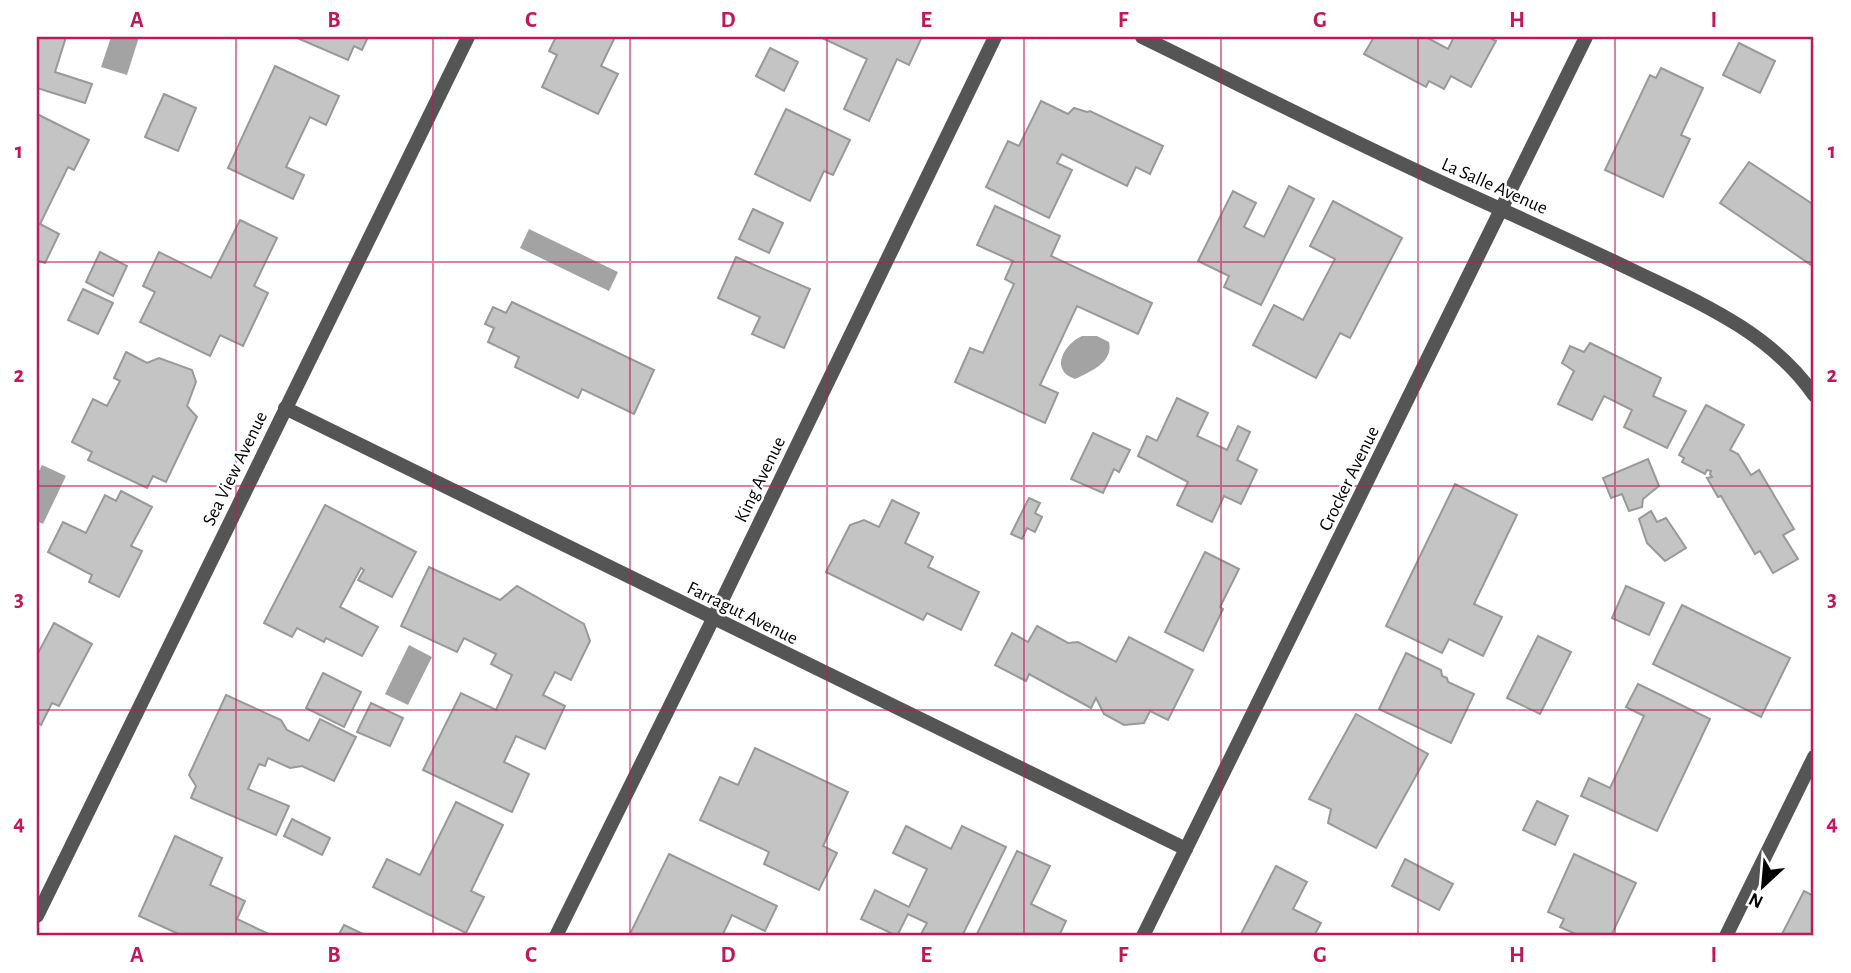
<svg xmlns="http://www.w3.org/2000/svg" width="1851" height="973" font-family="'Alegreya Sans',sans-serif">
  <style>
    .water { fill: #a3a3a3 }
    .building { fill: #c4c4c4; stroke: #999; stroke-width: 2 }
    .lines { fill: none; stroke-linecap: round; stroke-linejoin: round }
    .minor { stroke: #555; stroke-width: 14 }
    .tertiary { stroke: #555; stroke-width: 14 }
    .grid { fill: none; stroke: #c2185b; stroke-width: 2; stroke-opacity: 0.55 }
    .labels { text-anchor: middle; stroke-width: 5; stroke-linejoin: round; paint-order: stroke }
    .street-label { font-size: 19px; fill: #000; stroke: #fff }
    .neatline { fill: none; stroke: #c2185b; stroke-width: 2.5 }
    .grid-label { font-size: 23px; text-anchor: middle; font-weight: bold; fill: #c2185b }
  </style>
  <rect width="100%" height="100%" fill="#fff"/>
  <!-- water -->
  <g class="water">
    <polygon points="111,37 139,37 127,75 101,67"/>
    <polygon points="529,229 618,272 609,291 520,248"/>
    <path d="M1082,336h15l12,6c5,20 -19,30 -34,37 -26,-9 -11,-35 7,-43z"/>
    <polygon points="42,465 66,476 43,524 37,521 37,475"/>
    <polygon points="409,645 432,657 408,705 385,694"/>
  </g>
  <!-- building -->
  <g class="building">
    <polygon points="37,37 66,37 55,72 92,84 85,103 37,88"/>
    <polygon points="295,37 368,37 362,50 354,46 348,60"/>
    <polygon points="556,37 615,37 601,66 618,74 598,114 542,87 557,55 549,51"/>
    <polygon points="820,37 922,37 909,65 897,59 869,121 844,109 867,59"/>
    <polygon points="1374,37 1426,37 1448,49 1454,37 1488,37 1496,41 1471,87 1451,76 1444,89 1429,81 1426,87 1364,54"/>
    <polygon points="1739,43 1775,61 1760,93 1723,75"/>
    <polygon points="770,48 798,62 784,91 756,76"/>
    <polygon points="275,66 339,96 326,125 310,117 286,167 304,175 293,199 228,168"/>
    <polygon points="1661,68 1703,88 1681,135 1690,139 1663,197 1605,170 1650,75 1656,78"/>
    <polygon points="164,94 196,108 178,151 145,137"/>
    <polygon points="1041,101 1068,114 1074,108 1087,112 1090,111 1163,146 1150,174 1136,167 1127,186 1062,154 1057,163 1072,170 1049,218 986,187 1008,141 1019,146"/>
    <polygon points="786,109 850,140 833,175 824,171 810,201 755,174"/>
    <polygon points="37,114 89,140 74,170 68,167 40,224 59,234 45,263 37,260"/>
    <polygon points="1749,162 1814,205 1814,267 1720,203"/>
    <polygon points="1289,186 1314,199 1261,305 1224,287 1229,276 1198,261 1233,191 1256,203 1244,227 1264,237"/>
    <polygon points="1333,201 1402,238 1350,338 1340,333 1316,378 1253,345 1274,305 1303,320 1335,259 1310,246"/>
    <polygon points="995,206 1060,236 1051,256 1152,303 1138,334 1077,306 1040,385 1058,393 1045,423 955,382 970,348 983,353 1014,284 1005,279 1013,261 977,245"/>
    <polygon points="753,209 783,223 769,253 739,239"/>
    <polygon points="240,220 277,238 254,286 268,293 243,346 220,335 210,356 140,322 155,292 143,286 159,252 211,278"/>
    <polygon points="100,252 127,266 113,296 86,282"/>
    <polygon points="736,257 810,289 784,348 752,334 760,317 718,298"/>
    <polygon points="83,289 113,303 98,334 68,320"/>
    <polygon points="512,302 654,370 634,414 582,389 578,398 515,367 519,357 488,342 494,328 485,324 493,307 506,313"/>
    <polygon points="1590,343 1661,378 1653,396 1686,411 1667,448 1624,427 1632,410 1604,396 1592,420 1558,404 1574,371 1562,363 1570,346 1584,352"/>
    <polygon points="126,352 147,363 159,358 192,370 196,382 187,406 197,417 166,482 153,476 147,488 88,460 92,452 72,442 93,399 107,406 120,381 114,378"/>
    <polygon points="1177,398 1208,413 1197,436 1227,450 1238,426 1250,432 1237,460 1257,470 1241,504 1224,496 1212,522 1177,505 1188,482 1138,456 1147,436 1157,441"/>
    <polygon points="1706,405 1744,425 1730,450 1738,454 1751,475 1759,470 1794,529 1783,535 1798,559 1773,573 1760,551 1755,554 1721,496 1718,497 1707,478 1712,477 1710,474 1711,471 1707,470 1705,474 1682,462 1684,458 1679,455"/>
    <polygon points="1093,433 1130,450 1119,472 1114,469 1103,493 1071,479"/>
    <polygon points="1648,459 1659,486 1643,499 1642,507 1629,511 1622,494 1611,498 1603,478"/>
    <polygon points="1455,484 1517,515 1474,604 1502,617 1483,656 1449,639 1442,653 1386,626"/>
    <polygon points="121,491 152,507 131,546 142,551 119,597 89,582 92,575 48,552 63,522 86,533 105,495 116,501"/>
    <polygon points="1029,498 1040,503 1035,513 1042,517 1035,532 1027,528 1022,539 1011,534"/>
    <polygon points="892,500 919,513 905,543 933,557 928,567 979,592 961,630 927,613 923,620 826,572 850,525 864,520 879,527"/>
    <polygon points="325,505 416,552 392,597 358,580 364,570 361,568 340,607 378,627 362,656 326,638 324,642 297,628 292,637 264,623"/>
    <polygon points="1651,511 1657,522 1666,518 1686,548 1665,561 1647,543 1639,519"/>
    <polygon points="1205,552 1239,569 1220,607 1223,609 1203,651 1165,632"/>
    <polygon points="429,567 500,600 517,586 584,624 590,641 571,680 555,672 543,695 565,706 545,749 516,736 504,762 529,774 512,812 423,770 461,693 496,710 512,675 491,664 496,654 464,638 457,652 401,626"/>
    <polygon points="1626,586 1664,603 1649,635 1612,618"/>
    <polygon points="1682,605 1790,658 1761,717 1653,664"/>
    <polygon points="54,623 92,644 59,706 52,703 41,725 37,722 37,655"/>
    <polygon points="1037,626 1068,643 1078,642 1116,662 1129,637 1193,670 1168,720 1150,711 1144,723 1124,725 1104,714 1096,698 1091,708 1029,674 1026,681 995,665 1012,633 1028,642"/>
    <polygon points="1538,636 1571,652 1540,714 1507,698"/>
    <polygon points="1406,653 1441,670 1442,676 1447,678 1448,682 1474,694 1451,743 1379,709"/>
    <polygon points="323,673 361,692 344,727 306,708"/>
    <polygon points="1638,684 1710,719 1657,831 1581,796 1589,778 1610,788 1644,716 1626,707"/>
    <polygon points="226,695 281,720 287,730 309,741 320,719 356,737 334,781 302,766 290,768 268,758 265,766 259,764 248,789 289,806 276,835 191,798 196,786 189,775"/>
    <polygon points="371,703 403,718 390,746 357,732"/>
    <polygon points="1356,714 1428,754 1376,848 1328,823 1331,809 1309,799"/>
    <polygon points="755,748 848,792 823,846 837,853 819,890 764,864 769,852 700,820 720,777 738,785"/>
    <polygon points="1537,801 1568,816 1555,845 1523,830"/>
    <polygon points="456,802 503,825 471,891 484,897 466,933 373,887 387,859 420,875"/>
    <polygon points="292,819 330,838 322,855 284,836"/>
    <polygon points="906,826 951,849 962,826 1006,847 962,936 920,936 927,923 908,914 897,936 861,919 875,890 909,907 927,869 893,853"/>
    <polygon points="175,836 222,858 210,885 245,901 237,919 273,936 183,936 139,916"/>
    <polygon points="1017,851 1050,866 1031,904 1066,921 1059,936 976,936"/>
    <polygon points="669,854 777,906 765,931 732,915 722,936 629,936"/>
    <polygon points="1574,854 1636,883 1611,936 1580,936 1560,927 1564,919 1548,912"/>
    <polygon points="1405,859 1453,884 1439,910 1392,886"/>
    <polygon points="1276,866 1307,882 1293,909 1321,923 1314,936 1240,936"/>
    <polygon points="1804,891 1814,896 1814,936 1781,936"/>
    <polygon points="344,925 367,936 338,936"/>
  </g>
  <g class="lines">
    <!-- minor -->
    <g class="minor">
      <path d="M1142,37c107,52 214,107 323,156 57,26 113,51 169,78 66,32 136,61 180,124"/>
      <polyline points="285,408 1186,849"/>
      <polyline points="37,916 468,37"/>
      <polyline points="556,936 713,619 995,37"/>
      <polyline points="1726,936 1814,757"/>
    </g>
    <!-- tertiary -->
    <polyline class="tertiary" points="1143,936 1586,37"/>
  </g>
  <!-- grid -->
  <path class="grid" d="M236,37v899M433,37v899M630,37v899M827,37v899M1024,37v899M1221,37v899M1418,37v899M1615,37v899M37,262h1777M37,486h1777M37,710h1777"/>
  <g class="labels">
    <!-- street labels -->
    <g class="street-label">
      <text transform="translate(1495 185) rotate(24)" y="7">La Salle Avenue</text>
      <text transform="translate(234 468) rotate(-64)" y="7">Sea View Avenue</text>
      <text transform="translate(1348 478) rotate(-64)" y="7">Crocker Avenue</text>
      <text transform="translate(759 479) rotate(-64)" y="7">King Avenue</text>
      <text transform="translate(743 612) rotate(26)" y="7">Farragut Avenue</text>
    </g>
  </g>
  <!-- border -->
  <rect width="1851" height="973" fill="none" stroke="#ffffff" stroke-width="77"/>
  <!-- north arrow -->
  <g transform="translate(1763 886) rotate(206)" stroke="#ffffff" stroke-width="5" paint-order="stroke">
  <path d="M0-5L12 26L0 18L-12 26Z" fill="#000000"/>
  <text y="-10" font-size="19" font-weight="bold" text-anchor="middle" fill="#000000">N</text>
  </g>
  <rect x="38" y="38" width="1774" height="896" class="neatline"/>
  <g class="grid-label">
    <text x="137" y="27">A</text>
    <text x="334" y="27">B</text>
    <text x="531" y="27">C</text>
    <text x="728" y="27">D</text>
    <text x="926" y="27">E</text>
    <text x="1123" y="27">F</text>
    <text x="1320" y="27">G</text>
    <text x="1517" y="27">H</text>
    <text x="1714" y="27">I</text>
    <text x="19" y="158">1</text>
    <text x="1832" y="158">1</text>
    <text x="19" y="382">2</text>
    <text x="1832" y="382">2</text>
    <text x="19" y="606">3</text>
    <text x="1832" y="606">3</text>
    <text x="19" y="830">4</text>
    <text x="1832" y="830">4</text>
    <text x="137" y="962">A</text>
    <text x="334" y="962">B</text>
    <text x="531" y="962">C</text>
    <text x="728" y="962">D</text>
    <text x="926" y="962">E</text>
    <text x="1123" y="962">F</text>
    <text x="1320" y="962">G</text>
    <text x="1517" y="962">H</text>
    <text x="1714" y="962">I</text>
  </g>
</svg>
